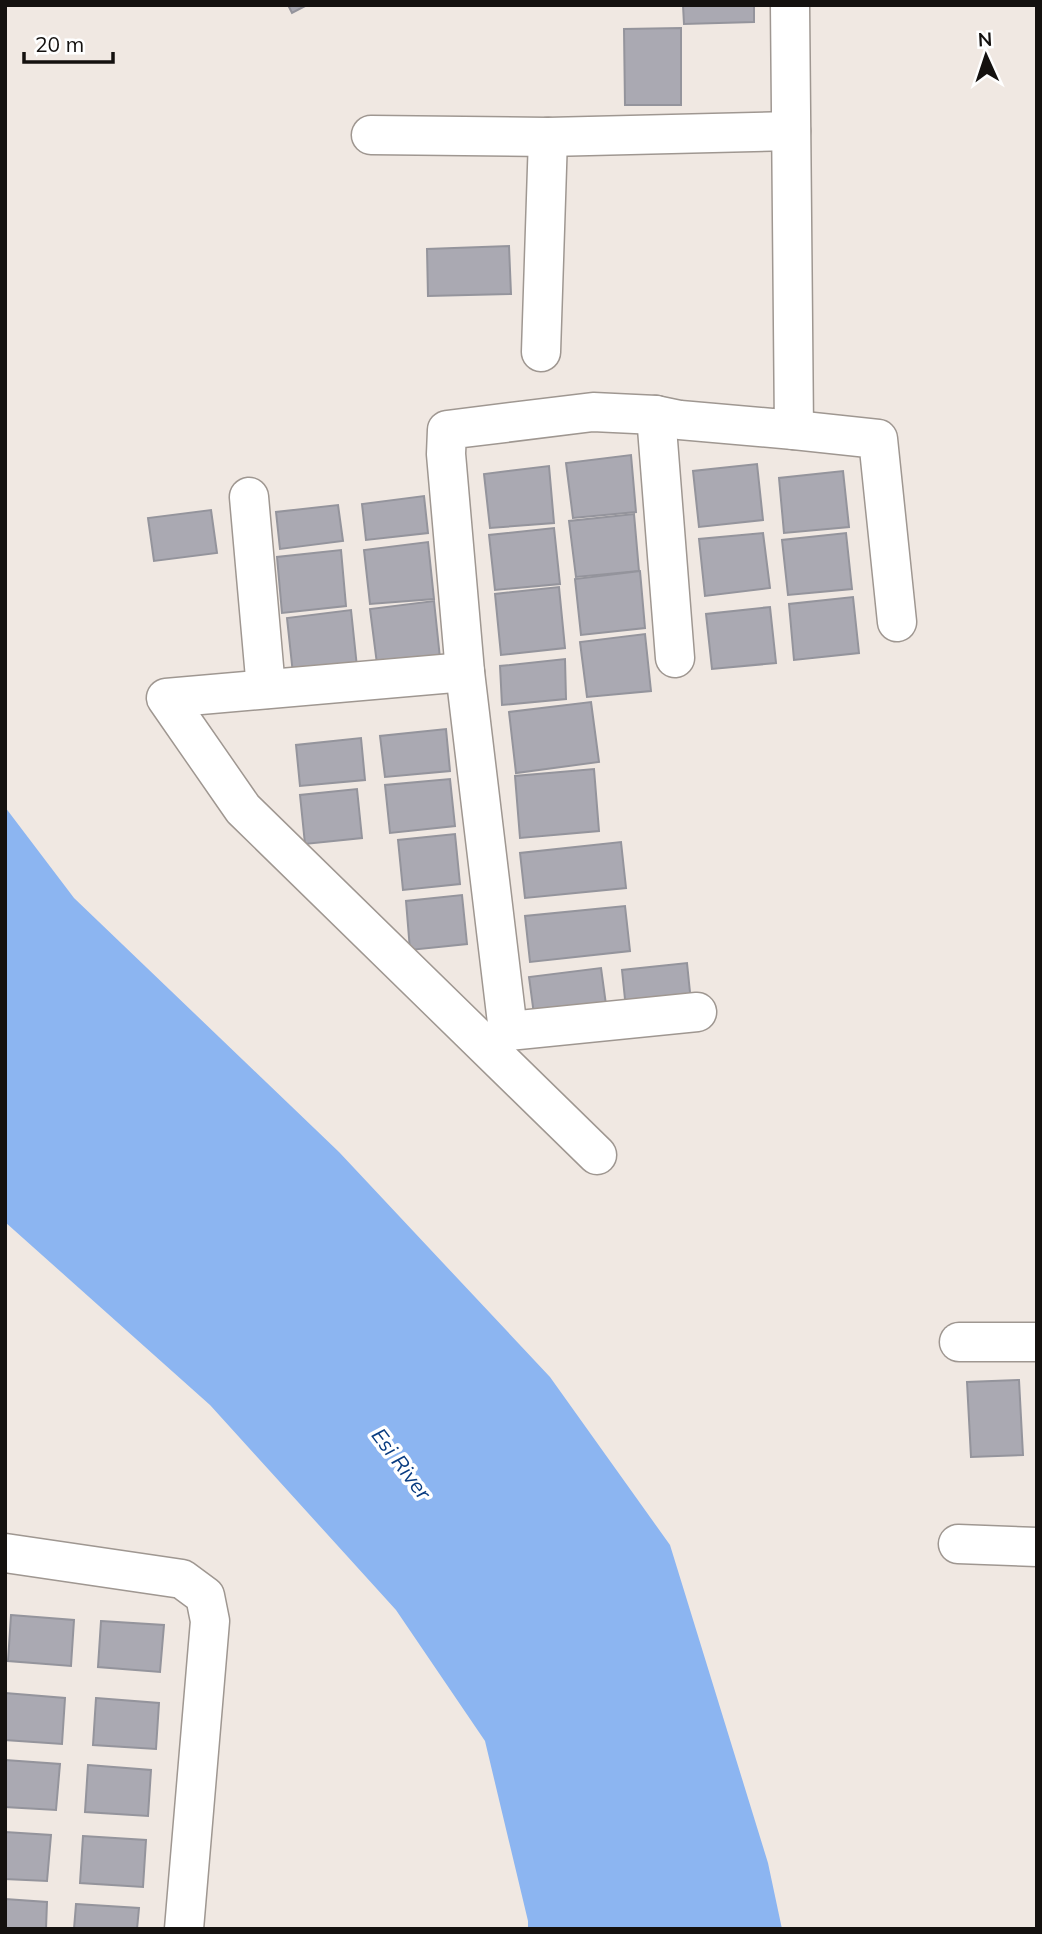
<svg xmlns="http://www.w3.org/2000/svg" width="1042" height="1934" font-family="Mulish,sans-serif">
  <style>
    .water { fill: #8cb5f1 }
    .building { fill: #aaa9b2; stroke: #94949c; stroke-width: 2 }
    .lines { fill: none; stroke-linecap: round; stroke-linejoin: round }
    .minor-casing { stroke: #9f9791; stroke-width: 41 }
    .minor { stroke: #fff; stroke-width: 38 }
    .labels { text-anchor: middle; stroke-width: 7; stroke-linejoin: round; paint-order: stroke }
    .water-label { font-size: 21px; font-style: italic; fill: #083b80; stroke: #fff }
  </style>
  <rect width="100%" height="100%" fill="#f0e8e2"/>
  <!-- water -->
  <polygon class="water" points="5,807 74,898 339,1152 550,1377 670,1545 768,1863 782,1929 528,1929 528,1921 485,1741 396,1610 210,1405 5,1222"/>
  <!-- building -->
  <g class="building">
    <polygon points="288,5 307,5 292,13"/>
    <polygon points="683,5 754,5 754,22 684,24"/>
    <polygon points="681,28 681,105 625,105 624,29"/>
    <polygon points="509,246 511,294 428,296 427,249"/>
    <polygon points="631,455 636,512 573,518 566,463"/>
    <polygon points="757,464 763,520 699,527 693,471"/>
    <polygon points="549,466 554,523 490,528 484,474"/>
    <polygon points="843,471 849,527 784,533 779,478"/>
    <polygon points="424,496 428,533 366,540 362,504"/>
    <polygon points="338,505 343,541 280,549 276,512"/>
    <polygon points="211,510 217,553 154,561 148,518"/>
    <polygon points="634,514 639,571 576,577 569,521"/>
    <polygon points="554,528 560,584 495,590 489,535"/>
    <polygon points="763,533 770,588 705,596 699,539"/>
    <polygon points="846,533 852,589 788,595 782,540"/>
    <polygon points="428,542 434,599 370,604 364,550"/>
    <polygon points="341,550 346,606 282,613 277,557"/>
    <polygon points="640,571 645,628 581,635 575,579"/>
    <polygon points="559,587 565,648 501,655 495,594"/>
    <polygon points="853,597 859,653 794,660 789,604"/>
    <polygon points="434,601 440,658 377,664 370,609"/>
    <polygon points="770,607 776,663 712,669 706,614"/>
    <polygon points="351,610 357,667 293,674 287,618"/>
    <polygon points="645,634 651,691 587,697 580,642"/>
    <polygon points="565,659 566,699 502,705 500,666"/>
    <polygon points="591,702 599,762 516,773 509,712"/>
    <polygon points="446,729 450,771 385,777 380,736"/>
    <polygon points="361,738 365,780 300,786 296,745"/>
    <polygon points="594,769 599,831 520,838 515,776"/>
    <polygon points="450,779 455,826 390,833 385,785"/>
    <polygon points="357,789 362,838 305,844 300,795"/>
    <polygon points="455,834 460,884 403,890 398,840"/>
    <polygon points="621,842 626,888 525,898 520,853"/>
    <polygon points="462,895 467,944 410,950 406,901"/>
    <polygon points="625,906 630,951 530,962 525,916"/>
    <polygon points="687,963 691,1002 626,1009 622,970"/>
    <polygon points="601,968 607,1012 535,1022 529,977"/>
    <polygon points="1019,1380 1023,1455 971,1457 967,1382"/>
    <polygon points="11,1615 74,1620 71,1666 8,1661"/>
    <polygon points="101,1621 164,1625 160,1672 98,1667"/>
    <polygon points="5,1693 65,1698 62,1744 5,1740"/>
    <polygon points="96,1698 159,1703 156,1749 93,1745"/>
    <polygon points="5,1760 60,1764 56,1810 5,1807"/>
    <polygon points="88,1765 151,1770 148,1816 85,1812"/>
    <polygon points="5,1832 51,1835 47,1881 5,1879"/>
    <polygon points="83,1836 146,1840 143,1887 80,1883"/>
    <polygon points="5,1899 47,1902 46,1929 5,1929"/>
    <polygon points="76,1904 139,1908 137,1929 74,1929"/>
  </g>
  <g class="lines">
    <defs>
      <g id="minor">
        <polyline points="371,135 548,137 791,131"/>
        <polyline points="541,352 548,137"/>
        <polyline points="656,415 675,658"/>
        <polyline points="794,430 878,439 897,622"/>
        <polyline points="249,497 266,689"/>
        <polyline points="465,672 166,698 243,809 597,1155"/>
        <polyline points="508,1031 465,672 446,454 447,430 593,412 656,415 680,420 794,430 790,5"/>
        <polyline points="489,1047 508,1031 697,1012"/>
        <polyline points="959,1342 1037,1342"/>
        <polyline points="958,1544 1037,1547"/>
        <polyline points="5,1553 182,1579 205,1596 210,1621 184,1929"/>
      </g>
    </defs>
    <!-- minor casing -->
    <use href="#minor" class="minor-casing"/>
    <!-- minor -->
    <use href="#minor" class="minor"/>
  </g>
  <g class="labels">
    <!-- water labels -->
    <g class="water-label">
      <text transform="translate(401 1464) rotate(53)" y="7">Esi River</text>
    </g>
  </g>
  <!-- border -->
  <rect width="1042" height="1934" fill="none" stroke="#14110f" stroke-width="14"/>
  <!-- north arrow -->
  <g transform="translate(986 56) rotate(357)" stroke="#ffffff" stroke-width="5" paint-order="stroke">
  <path d="M0-5L12 26L0 18L-12 26Z" fill="#14110f"/>
  <text y="-10" font-size="19" font-weight="bold" text-anchor="middle" fill="#14110f">N</text>
  </g>
  <!-- scale -->
  <path d="M24 52v10h89v-10" fill="none" stroke="#14110f" stroke-width="3.5"/>
  <text x="35" y="52" font-size="21" fill="#14110f" stroke="#ffffff" stroke-width="5" paint-order="stroke">20 m</text>
</svg>
